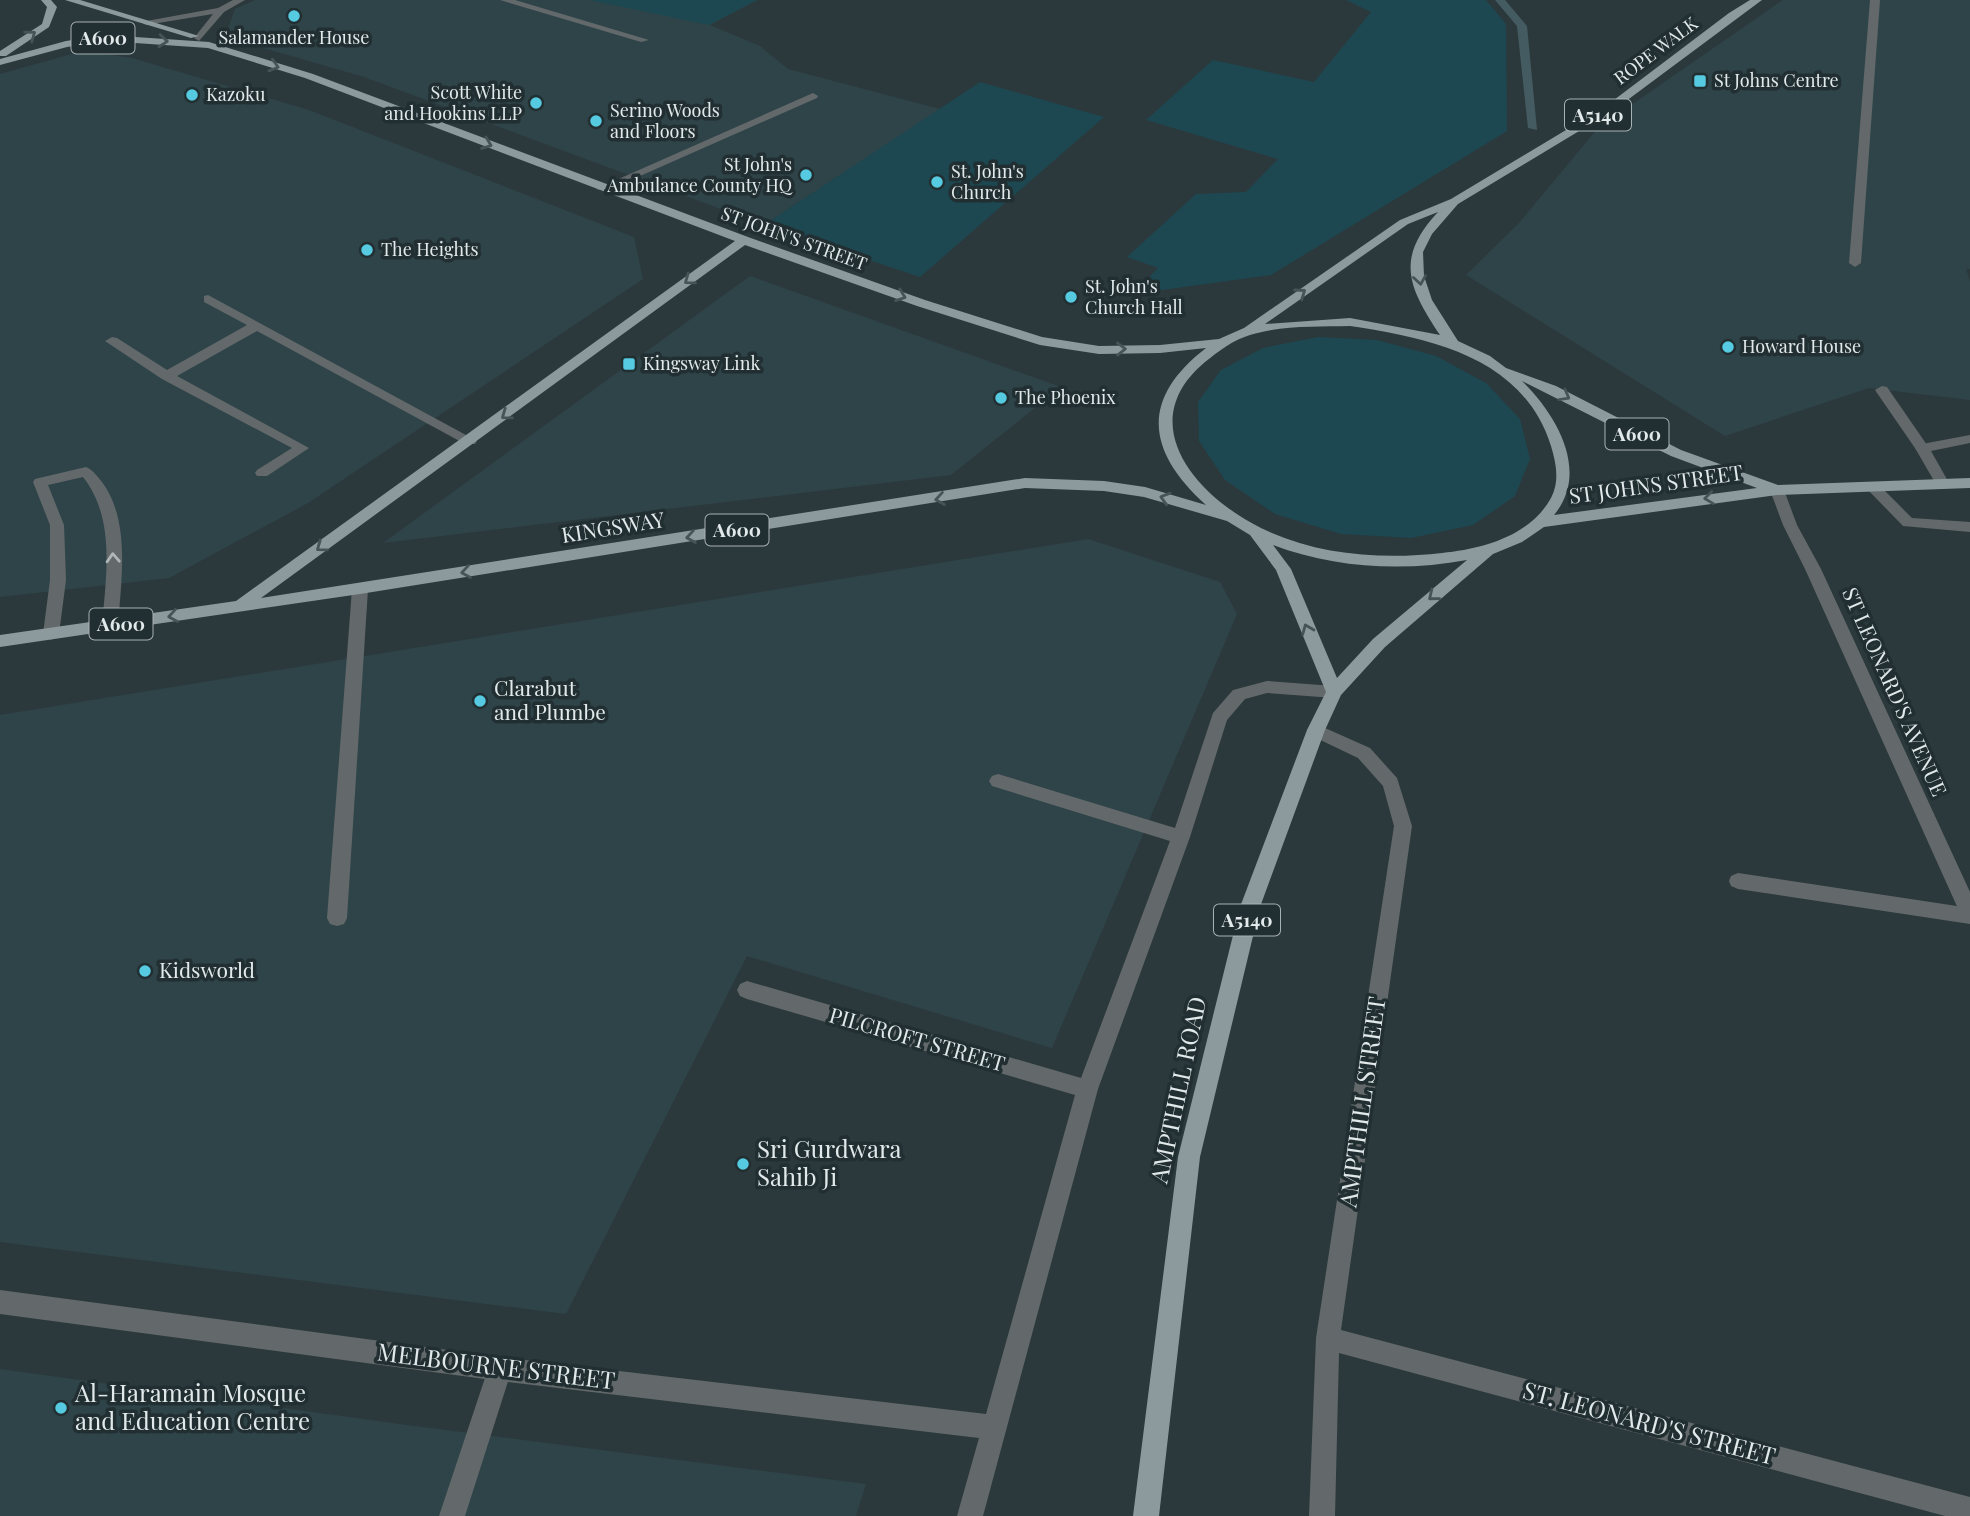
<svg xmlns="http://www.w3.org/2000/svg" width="1970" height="1516" font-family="'Playfair Display',serif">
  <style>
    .built { fill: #2f4449 }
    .green { fill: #1d4851 }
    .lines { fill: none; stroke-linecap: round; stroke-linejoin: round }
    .stream { fill: #445c61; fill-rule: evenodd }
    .lane { fill: #63696a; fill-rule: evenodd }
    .street { fill: #63696a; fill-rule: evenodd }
    .primary { fill: #8d9a9d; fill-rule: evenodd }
    .oneway { stroke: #475457 }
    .oneway2 { stroke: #afb6b7 }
    .poi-dot { fill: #55cae0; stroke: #222f32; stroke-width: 2.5 }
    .labels { text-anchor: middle; stroke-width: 7; stroke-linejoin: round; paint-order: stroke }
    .far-poi-label { font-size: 18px; fill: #e1e9ea; stroke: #222f32; text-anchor: start }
    .far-street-label { font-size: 18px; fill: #e1e9ea; stroke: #222f32 }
    .shield { fill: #222f32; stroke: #a8b1b3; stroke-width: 2 }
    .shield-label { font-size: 19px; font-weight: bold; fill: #e1e9ea }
    .street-label { font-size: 21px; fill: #e1e9ea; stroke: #222f32 }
    .poi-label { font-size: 21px; fill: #e1e9ea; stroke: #222f32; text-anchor: start }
    .near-street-label { font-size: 24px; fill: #e1e9ea; stroke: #222f32 }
    .near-poi-label { font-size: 24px; fill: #e1e9ea; stroke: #222f32; text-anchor: start }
  </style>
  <rect width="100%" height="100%" fill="#2c393c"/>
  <!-- built -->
  <g class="built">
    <polygon points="255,0 757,0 710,25 760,46 788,69 940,109 764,225 364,77 225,37 235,9"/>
    <polygon points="1783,0 1970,0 1970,269 1966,269 1970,281 1970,400 1869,388 1725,436 1466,275 1519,223 1598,128"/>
    <polygon points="83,51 132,58 309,110 634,237 643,279 308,503 169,578 0,597 0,74"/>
    <polygon points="750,276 1061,387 951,475 383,543"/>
    <polygon points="1088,539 1220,582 1237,614 1052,1048 747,956 566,1314 0,1242 0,715"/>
    <polygon points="0,1369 407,1425 866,1484 856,1516 0,1516"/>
  </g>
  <!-- green -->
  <g class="green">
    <polygon points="589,0 757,0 709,25"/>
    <polygon points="1346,0 1486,0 1506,24 1507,131 1271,275 1133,294 1158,268 1127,257 1196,194 1246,192 1278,159 1146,120 1213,60 1314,82 1371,12"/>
    <polygon points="980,82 1104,117 920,277 764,225"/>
    <polygon points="1318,337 1377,340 1436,356 1486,383 1520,419 1530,459 1515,496 1473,525 1411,538 1341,534 1275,514 1225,480 1199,441 1198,402 1221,370 1263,348"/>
  </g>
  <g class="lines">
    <!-- stream -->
    <polygon class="stream" points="1495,0 1505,0 1527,26 1537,130 1528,128 1517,26"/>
    <!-- lane -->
    <g class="lane">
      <polygon points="500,0 515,0 649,40 641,42"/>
      <polygon points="1870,0 1880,0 1861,263 1855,267 1849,263"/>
      <polygon points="813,93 818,96 817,98 606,191 596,189"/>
      <polygon points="208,295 477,441 475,444 465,444 257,331 177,376 309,448 267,476 257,476 255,473 257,470 292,448 162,379 105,341 112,337 117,338 167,370 247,325 204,302 204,296"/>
      <polygon points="1882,386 1887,387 1927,445 1927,451 1917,451 1875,390"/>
      <path d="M86,467c7,3 11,9 16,15 29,39 19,99 16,144l-8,6 -8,-6c4,-50 14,-107 -19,-149l-35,8 16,40 2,55 -7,54 -8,6 -8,-6 7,-54v-55l-17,-43 2,-3z"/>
      <polygon points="360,584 368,589 347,918 344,924 337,926 330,924 327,918 352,589"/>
      <polygon points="1738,873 1970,908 1970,924 1738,889 1731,886 1729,881 1731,876"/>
      <polygon points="500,1357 509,1360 512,1369 465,1516 439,1516 491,1360"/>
    </g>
    <!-- street -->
    <g class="street">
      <polygon points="233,0 245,0 224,12 199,41 194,38 213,14 146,25 141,22 218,8"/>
      <polygon points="1970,435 1970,443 1931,451 1949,483 1942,488 1937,486 1915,448 1922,444"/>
      <polygon points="1874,483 1879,485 1912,518 1970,522 1970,532 1903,526 1869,491 1867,488 1869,485"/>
      <polygon points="1777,485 1784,490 1797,525 1821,569 1970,892 1970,921 1963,919 1960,913 1805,569 1783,525 1770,490"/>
      <polygon points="1267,681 1334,686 1342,692 1334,698 1267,693 1245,699 1227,720 1190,837 1098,1089 983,1516 957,1516 979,1438 500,1381 0,1314 0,1290 500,1357 986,1414 1075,1095 747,999 740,996 737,990 740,984 747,981 1081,1078 1170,841 992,786 989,781 992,776 998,774 1175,828 1213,713 1233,690"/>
      <polygon points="1316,724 1370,748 1397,778 1412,826 1341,1330 1970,1497 1970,1516 1945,1516 1339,1353 1335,1516 1309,1516 1316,1338 1394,826 1383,786 1358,758 1310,735 1307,730 1310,725"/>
    </g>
    <!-- primary -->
    <g class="primary">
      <polygon points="41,0 51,0 57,7 49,27 6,56 0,56 0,51 42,24 47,7"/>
      <polygon points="65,0 80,0 199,36 191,38"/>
      <path d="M1750,0h12l-148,110 -156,94 -26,30 -9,18 1,24 8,24 26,41 32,15 16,12 50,18 125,64 97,35 192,-7v10l-193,7 -233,32 -22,15 -29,12 -108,93 -44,48 -16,35 -65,177 -60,250 -41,359h-26l45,-359 62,-250 67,-177 19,-38 -50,-122 -26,-35 -23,-14 -83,-24 -40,-6 -79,-3 -665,106 -360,53v-12l236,-34 499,-360 -430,-163 -97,-30 -102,-7 -39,6 -67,18v-6l66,-18 40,-6 103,7 104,32 435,163 177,63 117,37 57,9 61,-1 59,-6 25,-11 156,-108 51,-21 155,-93 123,-93zM1438,212c-43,46 -30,75 2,123l-90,-17 -85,6 143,-100zM745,245l172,61 123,39 59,9 61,-1 46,-5c-66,51 -60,103 0,157l-61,-18 -41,-6 -79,-3 -764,120zM1350,326c80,12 173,31 201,120 5,17 9,35 0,52 -21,38 -68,51 -109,55 -60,7 -126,2 -181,-25 -65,-32 -129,-105 -56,-166 14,-11 28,-22 45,-27 32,-10 67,-8 100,-9zM1522,381l149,75 86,32 -203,27c36,-43 3,-100 -32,-134zM1273,545c61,23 130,27 194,15l-94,79 -36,39 -46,-109z"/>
    </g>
  </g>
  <!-- one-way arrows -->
  <defs><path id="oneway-chevron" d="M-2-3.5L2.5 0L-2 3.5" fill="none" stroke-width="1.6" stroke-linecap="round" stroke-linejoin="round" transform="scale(1.75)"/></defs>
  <g class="oneway">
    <use href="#oneway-chevron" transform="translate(31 35) rotate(-36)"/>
    <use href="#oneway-chevron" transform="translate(163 41) rotate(5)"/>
    <use href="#oneway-chevron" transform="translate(274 66) rotate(16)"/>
    <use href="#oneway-chevron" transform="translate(487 144) rotate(21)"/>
    <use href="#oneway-chevron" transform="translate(689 280) rotate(144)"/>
    <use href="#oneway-chevron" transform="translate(1420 280) rotate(81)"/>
    <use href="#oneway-chevron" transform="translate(1301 293) rotate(-35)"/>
    <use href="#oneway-chevron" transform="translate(901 296) rotate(20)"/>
    <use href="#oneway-chevron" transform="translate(1121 349) rotate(-1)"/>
    <use href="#oneway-chevron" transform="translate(1565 396) rotate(29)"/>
    <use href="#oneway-chevron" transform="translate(506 415) rotate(144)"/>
    <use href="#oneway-chevron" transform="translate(1165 498) rotate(-164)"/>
    <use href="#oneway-chevron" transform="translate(1709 498) rotate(173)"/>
    <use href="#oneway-chevron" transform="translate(940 499) rotate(171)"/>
    <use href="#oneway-chevron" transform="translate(691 537) rotate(171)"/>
    <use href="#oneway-chevron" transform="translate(321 547) rotate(144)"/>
    <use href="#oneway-chevron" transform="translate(466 572) rotate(171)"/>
    <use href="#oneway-chevron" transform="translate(1433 596) rotate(141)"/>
    <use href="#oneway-chevron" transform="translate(173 616) rotate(171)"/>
    <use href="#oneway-chevron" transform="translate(1307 629) rotate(-112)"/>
  </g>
  <use class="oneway2" href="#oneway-chevron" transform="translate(113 558) rotate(-93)"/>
  <!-- markers -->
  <g class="poi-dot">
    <circle cx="294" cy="16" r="7"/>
    <rect x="1693" y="74" width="14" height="14" rx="3.5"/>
    <circle cx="192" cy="95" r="7"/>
    <circle cx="536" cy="103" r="7"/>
    <circle cx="596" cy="121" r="7"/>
    <circle cx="806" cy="175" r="7"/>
    <circle cx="937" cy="182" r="7"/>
    <circle cx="367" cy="250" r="7"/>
    <circle cx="1071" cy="297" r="7"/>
    <circle cx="1728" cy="347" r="7"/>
    <rect x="622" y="357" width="14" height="14" rx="3.5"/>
    <circle cx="1001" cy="398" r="7"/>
    <circle cx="480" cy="701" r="7"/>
    <circle cx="145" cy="971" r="7"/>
    <circle cx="743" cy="1164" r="7"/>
    <circle cx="61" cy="1408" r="7"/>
  </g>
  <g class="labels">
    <!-- far-poi labels -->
    <g class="far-poi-label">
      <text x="294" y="44" text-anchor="middle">Salamander House</text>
      <text x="1714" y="87">St Johns Centre</text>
      <text x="522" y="99" text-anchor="end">Scott White<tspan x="522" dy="21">and Hookins LLP</tspan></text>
      <text x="206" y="101">Kazoku</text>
      <text x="610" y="117">Serino Woods<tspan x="610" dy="21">and Floors</tspan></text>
      <text x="792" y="171" text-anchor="end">St John's<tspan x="792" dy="21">Ambulance County HQ</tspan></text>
      <text x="951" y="178">St. John's<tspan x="951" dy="21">Church</tspan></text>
      <text x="381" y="256">The Heights</text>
      <text x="1085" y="293">St. John's<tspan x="1085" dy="21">Church Hall</tspan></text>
      <text x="1742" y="353">Howard House</text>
      <text x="643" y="370">Kingsway Link</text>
      <text x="1015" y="404">The Phoenix</text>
    </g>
    <!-- far-street labels -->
    <g class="far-street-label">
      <text transform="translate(1656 51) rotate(-37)" y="6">ROPE WALK</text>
      <text transform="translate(794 239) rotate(20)" y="6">ST JOHN'S STREET</text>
    </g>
    <!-- shield labels -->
    <g class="shield">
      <rect x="71.5" y="22.5" width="63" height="31" rx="5"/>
      <rect x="1565" y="99.5" width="66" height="31" rx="5"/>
      <rect x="1605.5" y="418.5" width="63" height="31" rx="5"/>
      <rect x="705.5" y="514.5" width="63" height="31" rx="5"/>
      <rect x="89.5" y="608.5" width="63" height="31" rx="5"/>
      <rect x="1214" y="904.5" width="66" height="31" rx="5"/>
    </g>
    <g class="shield-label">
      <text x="103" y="45">A600</text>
      <text x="1598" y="122">A5140</text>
      <text x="1637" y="441">A600</text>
      <text x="737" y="537">A600</text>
      <text x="121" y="631">A600</text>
      <text x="1247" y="927">A5140</text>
    </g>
    <!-- street labels -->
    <g class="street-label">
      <text transform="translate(1656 485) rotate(-8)" y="7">ST JOHNS STREET</text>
      <text transform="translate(613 528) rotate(-9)" y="7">KINGSWAY</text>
      <text transform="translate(1894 692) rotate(66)" y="7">ST LEONARD'S AVENUE</text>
      <text transform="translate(917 1040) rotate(16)" y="7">PILCROFT STREET</text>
    </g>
    <!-- poi labels -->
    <g class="poi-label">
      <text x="494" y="696">Clarabut<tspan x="494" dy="24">and Plumbe</tspan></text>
      <text x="159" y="978">Kidsworld</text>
    </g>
    <!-- near-street labels -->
    <g class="near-street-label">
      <text transform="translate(1179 1090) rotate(-78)" y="8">AMPTHILL ROAD</text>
      <text transform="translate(1363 1102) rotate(-82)" y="8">AMPTHILL STREET</text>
      <text transform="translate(496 1367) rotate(7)" y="8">MELBOURNE STREET</text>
      <text transform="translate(1649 1424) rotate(15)" y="8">ST. LEONARD'S STREET</text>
    </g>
    <!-- near-poi labels -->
    <g class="near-poi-label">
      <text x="757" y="1158">Sri Gurdwara<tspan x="757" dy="28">Sahib Ji</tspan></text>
      <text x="75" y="1402">Al-Haramain Mosque<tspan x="75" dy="28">and Education Centre</tspan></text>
    </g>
  </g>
</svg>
